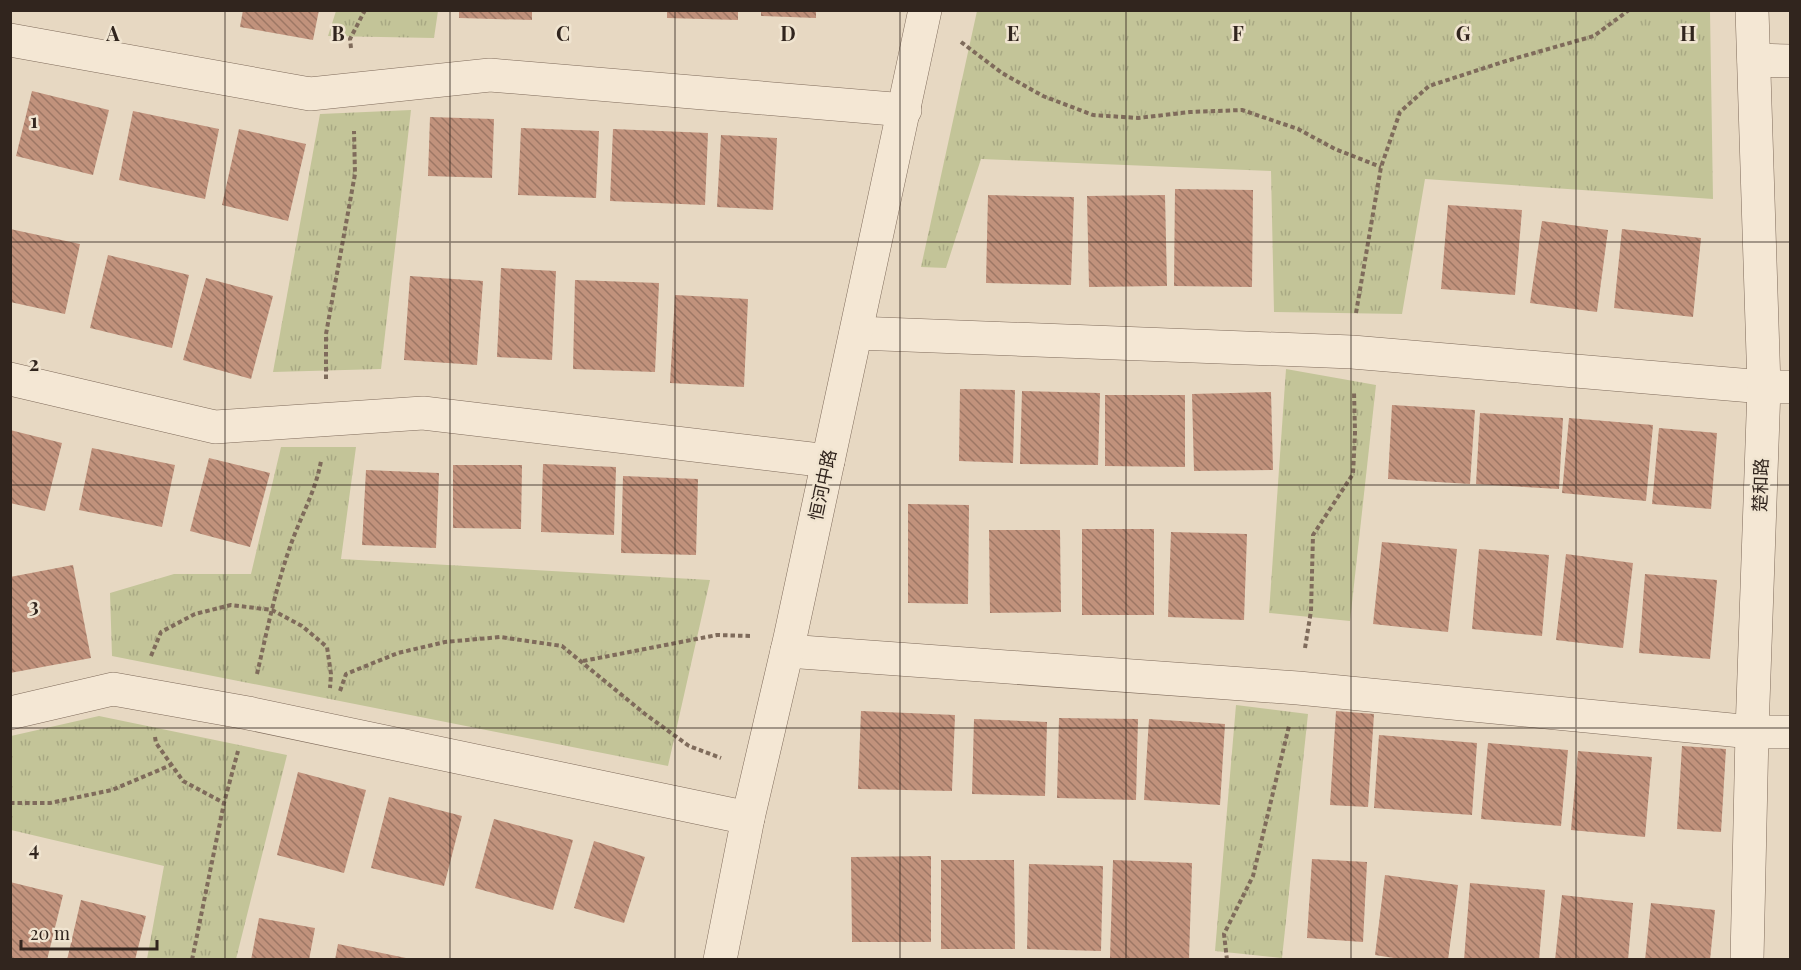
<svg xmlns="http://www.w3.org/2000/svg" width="1801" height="970" font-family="'Playfair Display','Noto Sans SC',serif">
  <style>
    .park { fill: url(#park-tufts) }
    .building { fill: url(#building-back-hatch) }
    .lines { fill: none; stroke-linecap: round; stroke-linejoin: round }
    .street-casing { stroke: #7f6b5b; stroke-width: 34 }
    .path { stroke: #7f6b5b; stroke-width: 4; stroke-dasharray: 4.5 3; stroke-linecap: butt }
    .street { stroke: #f4e7d4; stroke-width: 33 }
    .grid { fill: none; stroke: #31251e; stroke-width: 1.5; stroke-opacity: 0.55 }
    .labels { text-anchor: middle; stroke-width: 5; stroke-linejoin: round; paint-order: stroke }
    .street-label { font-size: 18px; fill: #31251e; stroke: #f0e4d0 }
    .grid-label { font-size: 20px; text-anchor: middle; font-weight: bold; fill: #31251e; stroke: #f0e4d0; stroke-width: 5; stroke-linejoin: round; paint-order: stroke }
  </style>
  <defs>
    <pattern id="park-tufts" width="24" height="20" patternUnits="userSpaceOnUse" patternTransform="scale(1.5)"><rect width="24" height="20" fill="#c3c498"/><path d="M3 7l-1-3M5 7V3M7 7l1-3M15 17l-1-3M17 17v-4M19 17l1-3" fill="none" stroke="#a8a883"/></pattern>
    <pattern id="building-back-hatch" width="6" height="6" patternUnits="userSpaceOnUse" patternTransform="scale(1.5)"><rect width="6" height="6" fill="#c1927c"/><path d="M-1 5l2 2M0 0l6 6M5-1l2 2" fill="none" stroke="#9d7765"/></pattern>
  </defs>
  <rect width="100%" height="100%" fill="#e7d8c2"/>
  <!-- park -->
  <g class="park">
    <polygon points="336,11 336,10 438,11 434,38 328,36"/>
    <polygon points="977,11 1710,11 1713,199 1425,179 1402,314 1274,312 1271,171 981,159 946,268 921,267"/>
    <polygon points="411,110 381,369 273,372 320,114"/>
    <polygon points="1286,369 1376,385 1350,621 1269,613"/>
    <polygon points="281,447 356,447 341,559 710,580 668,766 112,656 110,593 174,574 251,574"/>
    <polygon points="1236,705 1308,714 1282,958 1215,951"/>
    <polygon points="99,716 287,755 236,959 147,959 164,866 11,830 11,736"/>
  </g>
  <!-- building -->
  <g class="building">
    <polygon points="243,10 319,10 313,40 240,27"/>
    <polygon points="459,10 532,10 532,20 459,18"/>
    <polygon points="667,10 738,10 738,20 667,18"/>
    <polygon points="761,10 816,10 816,18 761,16"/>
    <polygon points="32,91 109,110 93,175 16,156"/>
    <polygon points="133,111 219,129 205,199 119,180"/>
    <polygon points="430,117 494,119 492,178 428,176"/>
    <polygon points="521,128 599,131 596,198 518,195"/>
    <polygon points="239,129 306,144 288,221 222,205"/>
    <polygon points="613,129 708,133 705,205 610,201"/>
    <polygon points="721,135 777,138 773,210 717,207"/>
    <polygon points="1175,189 1253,190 1252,287 1174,286"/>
    <polygon points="988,195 1074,197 1071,285 986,283"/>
    <polygon points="1165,195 1167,286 1089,287 1087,196"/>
    <polygon points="1448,205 1522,210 1515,295 1441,289"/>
    <polygon points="1542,221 1608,230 1597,312 1530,303"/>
    <polygon points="10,229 80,244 65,314 10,302"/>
    <polygon points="1622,229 1701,238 1693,317 1614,308"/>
    <polygon points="108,255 189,275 172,348 90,328"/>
    <polygon points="501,268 556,271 552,360 497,357"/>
    <polygon points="410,276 483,281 477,365 404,360"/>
    <polygon points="206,278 273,296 251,379 183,360"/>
    <polygon points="575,280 659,283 655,372 573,369"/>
    <polygon points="675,295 748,299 744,387 670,383"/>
    <polygon points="960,389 1015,390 1013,463 959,461"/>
    <polygon points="1022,391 1100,393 1098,465 1020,464"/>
    <polygon points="1271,392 1273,470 1194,471 1192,394"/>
    <polygon points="1105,395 1185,395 1185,467 1105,466"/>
    <polygon points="1392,405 1475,410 1470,484 1388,479"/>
    <polygon points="1480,413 1563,418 1559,489 1476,484"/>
    <polygon points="1569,418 1653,425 1646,501 1562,493"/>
    <polygon points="1659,428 1717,433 1711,509 1652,504"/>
    <polygon points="10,430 62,443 45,511 10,503"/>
    <polygon points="92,448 175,465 162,527 79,510"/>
    <polygon points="209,458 270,473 250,547 190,531"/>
    <polygon points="543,464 616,467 614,535 541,532"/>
    <polygon points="453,465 522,465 521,529 453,528"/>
    <polygon points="366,470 439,473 436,548 362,545"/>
    <polygon points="623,476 698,479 696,555 621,553"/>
    <polygon points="908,504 969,505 968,604 908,603"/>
    <rect x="1082" y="529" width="72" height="86"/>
    <polygon points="989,530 1060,530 1061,612 990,613"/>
    <polygon points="1171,532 1247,534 1244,620 1168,617"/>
    <polygon points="1382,542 1457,549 1448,632 1373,624"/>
    <polygon points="1479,549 1549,555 1542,636 1472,629"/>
    <polygon points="1566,554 1633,563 1623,648 1556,640"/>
    <polygon points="73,565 91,658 10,673 10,577"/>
    <polygon points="1645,574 1717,580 1710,659 1639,653"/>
    <polygon points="861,711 955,715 952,791 858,789"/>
    <polygon points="1336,711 1374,714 1368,807 1330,805"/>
    <polygon points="1059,718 1138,719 1136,800 1057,798"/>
    <polygon points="974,719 1047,722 1045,796 972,794"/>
    <polygon points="1149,719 1225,724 1220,805 1144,800"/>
    <polygon points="1379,735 1477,743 1472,815 1374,808"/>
    <polygon points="1488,743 1568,750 1561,826 1481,819"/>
    <polygon points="1682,746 1726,749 1721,832 1677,829"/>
    <polygon points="1578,751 1652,757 1645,837 1571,830"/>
    <polygon points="298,772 366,790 344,873 277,855"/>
    <polygon points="389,797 462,816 444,886 371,868"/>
    <polygon points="494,819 573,840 553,910 475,888"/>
    <polygon points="594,841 645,857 624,923 574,908"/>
    <polygon points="931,856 931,942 852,942 851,857"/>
    <polygon points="1312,859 1367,862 1363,942 1307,938"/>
    <polygon points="941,860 1014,860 1015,949 941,949"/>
    <polygon points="1113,860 1192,863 1189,960 1110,958"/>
    <polygon points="1029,864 1103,866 1101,951 1027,949"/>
    <polygon points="1385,875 1458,885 1448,960 1406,960 1375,955"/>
    <polygon points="10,882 63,895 47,960 10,960"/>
    <polygon points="1470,883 1545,890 1539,960 1464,960"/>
    <polygon points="1562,895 1633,903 1628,960 1555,960"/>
    <polygon points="81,900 146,916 135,960 67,960"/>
    <polygon points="1651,903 1715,910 1710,960 1645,960"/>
    <polygon points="259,918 315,928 309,960 251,960"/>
    <polygon points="338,944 406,958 406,960 335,960"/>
  </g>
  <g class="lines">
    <defs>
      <g id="street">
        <polyline points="10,40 310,94 490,75 905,110"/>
        <polyline points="1754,60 1790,61"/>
        <polyline points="856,333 1352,352 1764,387 1790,387"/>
        <polyline points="10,379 215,427 423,413 828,461"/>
        <polyline points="787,651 1298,688 1752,732 1790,732"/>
        <polyline points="10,713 113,689 248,713 748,818"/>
        <polyline points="720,960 748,818 790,638 925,10"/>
        <polyline points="1747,960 1752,732 1764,387 1752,10"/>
      </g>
    </defs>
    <!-- street casing -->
    <use href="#street" class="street-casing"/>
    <!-- path -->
    <g class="path">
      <polyline points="961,42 1002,73 1043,96 1093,115 1138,118 1190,112 1242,110 1298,129 1335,149 1381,167"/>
      <polyline points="351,48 350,39 365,10"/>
      <polyline points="1356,313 1381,167 1400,112 1429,86 1506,61 1594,36 1629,10"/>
      <polyline points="326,379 326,334 355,174 354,131"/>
      <polyline points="1305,648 1311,611 1313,535 1353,474 1355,433 1354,392"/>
      <polyline points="151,656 161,632 195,614 231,605 272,610 302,626 327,647 331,674 330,688"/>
      <polyline points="583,661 717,635 750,636"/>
      <path d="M257,674c10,-43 19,-88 34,-130 10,-28 25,-54 30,-83"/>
      <polyline points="340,691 346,674 398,653 445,642 500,637 562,646 645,714 689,746 721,758"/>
      <polyline points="155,737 156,743 183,781 224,803"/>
      <polyline points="10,803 50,803 112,790 171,765"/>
      <polyline points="192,960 224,803 238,751"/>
      <polyline points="1227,960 1224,934 1253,876 1289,726"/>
    </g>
    <!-- street -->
    <use href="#street" class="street"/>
  </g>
  <!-- grid -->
  <path class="grid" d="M225,10v950M450,10v950M675,10v950M900,10v950M1126,10v950M1351,10v950M1576,10v950M10,242h1780M10,485h1780M10,728h1780"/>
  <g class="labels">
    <!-- street labels -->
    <g class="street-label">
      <text transform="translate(823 485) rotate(-78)" y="6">恒河中路</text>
      <text transform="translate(1761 485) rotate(-88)" y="6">楚和路</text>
    </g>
  </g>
  <g class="grid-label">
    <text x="113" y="41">A</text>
    <text x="338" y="41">B</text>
    <text x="563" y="41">C</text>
    <text x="788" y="41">D</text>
    <text x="1013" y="41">E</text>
    <text x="1238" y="41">F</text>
    <text x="1463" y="41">G</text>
    <text x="1688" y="41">H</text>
    <text x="34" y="128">1</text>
    <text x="34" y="371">2</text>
    <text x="34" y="613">3</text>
    <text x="34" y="856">4</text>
  </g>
  <!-- border -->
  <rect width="1801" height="970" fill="none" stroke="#31251e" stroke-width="24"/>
  <!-- scale -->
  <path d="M21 940v9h136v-9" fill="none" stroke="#31251e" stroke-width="3"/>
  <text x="30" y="940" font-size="18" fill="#31251e" stroke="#f0e4d0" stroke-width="4.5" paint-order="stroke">20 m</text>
</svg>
